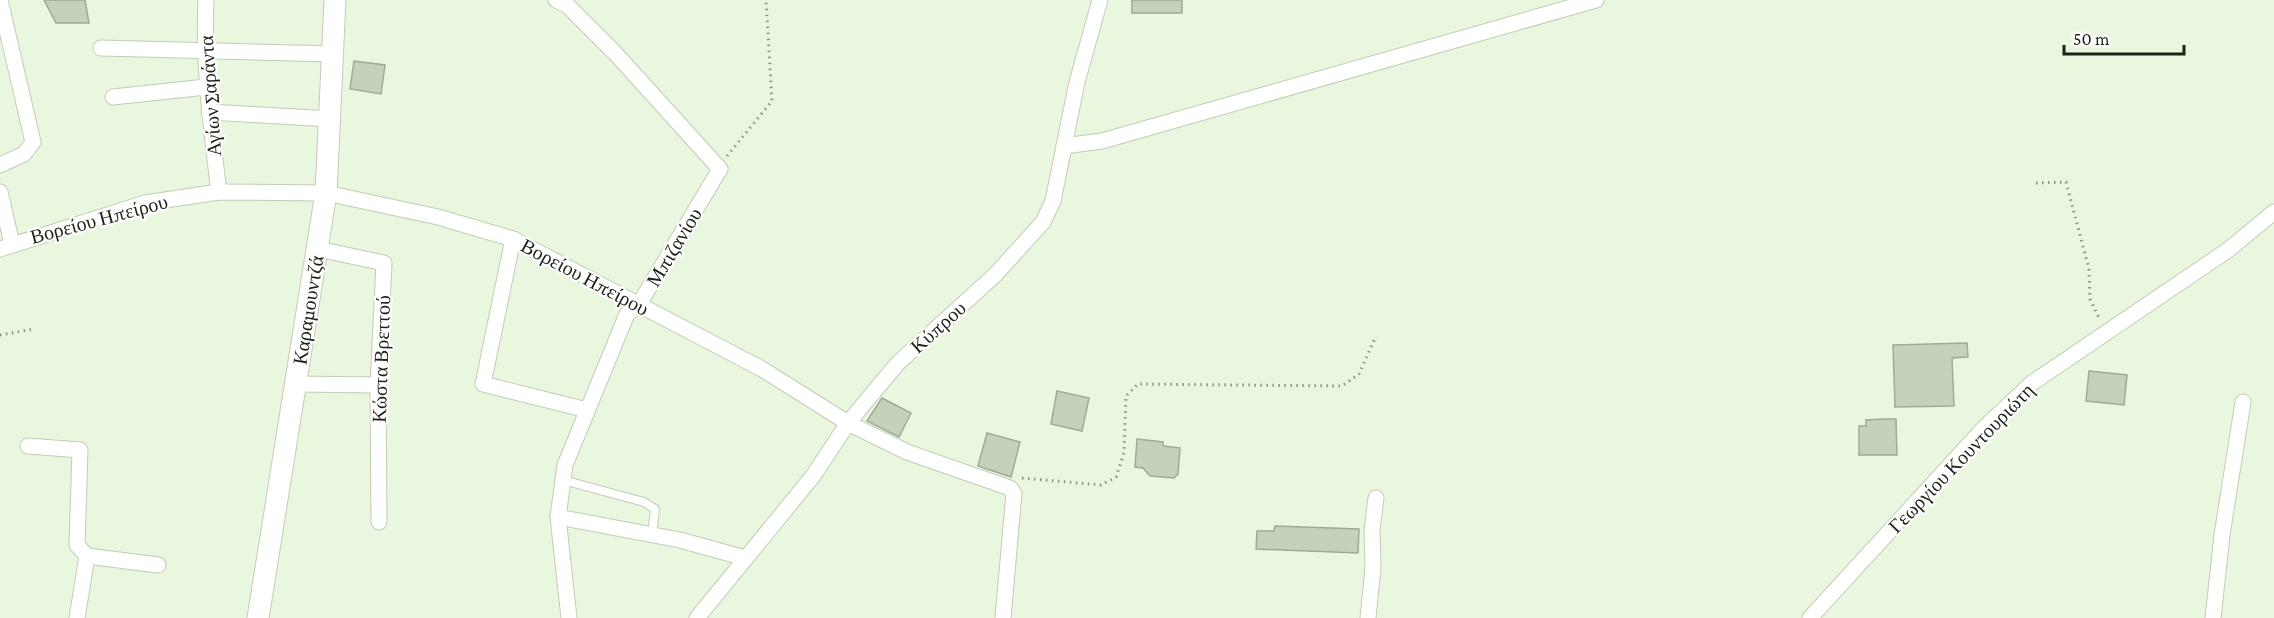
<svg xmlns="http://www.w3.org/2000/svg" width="2274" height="618" font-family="'Crimson Pro',serif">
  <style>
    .building { fill: #c5d1ba; stroke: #9fab95; stroke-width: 1.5 }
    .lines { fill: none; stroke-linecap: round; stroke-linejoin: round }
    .lane-casing { stroke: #c1cdb6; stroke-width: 10 }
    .street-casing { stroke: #c1cdb6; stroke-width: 17 }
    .secondary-casing { stroke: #c1cdb6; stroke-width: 23 }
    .path { stroke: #8a9382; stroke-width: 3; stroke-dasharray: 1.5 4.5; stroke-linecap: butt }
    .lane { stroke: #fff; stroke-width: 8 }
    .street { stroke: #fff; stroke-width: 15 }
    .secondary { stroke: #fff; stroke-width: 21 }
    .labels { text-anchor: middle; stroke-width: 4.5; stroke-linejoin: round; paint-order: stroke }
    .street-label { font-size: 20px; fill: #1d2219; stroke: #fff }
  </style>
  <rect width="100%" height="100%" fill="#eaf7df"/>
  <!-- building -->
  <g class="building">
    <polygon points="44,0 85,0 89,23 56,23"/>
    <rect x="1132" y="0" width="50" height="13"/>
    <polygon points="354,61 385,65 381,94 350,89"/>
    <polygon points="1967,343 1968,357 1952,358 1954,406 1895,407 1893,345"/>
    <polygon points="2089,371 2127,375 2124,405 2086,401"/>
    <polygon points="1057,391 1089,398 1082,431 1051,424"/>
    <polygon points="882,398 911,413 899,437 867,421"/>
    <polygon points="1884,419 1896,419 1897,455 1859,455 1859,426 1866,426 1866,420"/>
    <polygon points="987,433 1020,442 1011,477 978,466"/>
    <polygon points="1137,439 1163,442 1163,446 1180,448 1178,474 1174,478 1150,476 1143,468 1135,467"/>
    <polygon points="1275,526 1359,529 1358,553 1256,549 1257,531 1274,531"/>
  </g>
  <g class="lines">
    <defs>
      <polyline id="lane" points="563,480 644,502 655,509 652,535"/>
      <g id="street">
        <polyline points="0,0 33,142 24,154 0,165"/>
        <path d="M206,0c-3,65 5,128 13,192"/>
        <polyline points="556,0 568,6 615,53 720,169 638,306 627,314 565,465 558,517 569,618"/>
        <polyline points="101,48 332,54"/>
        <polyline points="113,97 206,87"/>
        <polyline points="209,112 330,119"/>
        <polyline points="1064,146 1102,141 1596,0"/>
        <polyline points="0,192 12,244"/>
        <polyline points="513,239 483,384 587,410"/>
        <polyline points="0,249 145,203 219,192 326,193 438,217 513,239 762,369 848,423 907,452 1010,488 1014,494 1013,504 1003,618"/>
        <polyline points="318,249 384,263 378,385 379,522"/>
        <polyline points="296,384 378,385"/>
        <polyline points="28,446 80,450 77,545 87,556 77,618"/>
        <polyline points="558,517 680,540 745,558"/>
        <polyline points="87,556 158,565"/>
        <polyline points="697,618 813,476 848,423 898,363 995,275 1043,222 1053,201 1077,82 1100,0"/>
        <polyline points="1368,618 1373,568 1372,530 1376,498"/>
        <polyline points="1810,618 1984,428 2032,383 2228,250 2274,212"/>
        <polyline points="2213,618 2222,535 2243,402"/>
      </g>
      <polyline id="secondary" points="258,618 326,193 335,0"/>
    </defs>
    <!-- lane casing -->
    <use href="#lane" class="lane-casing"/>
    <!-- street casing -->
    <use href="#street" class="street-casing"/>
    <!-- secondary casing -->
    <use href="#secondary" class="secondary-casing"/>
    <!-- path -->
    <g class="path">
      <polyline points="727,156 772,101 766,0"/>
      <polyline points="2036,183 2066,182 2089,269 2090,299 2100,320"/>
      <polyline points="0,335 34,329"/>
      <polyline points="1022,478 1101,485 1116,477 1124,453 1126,396 1138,384 1342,386 1359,374 1376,336"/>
    </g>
    <!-- lane -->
    <use href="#lane" class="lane"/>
    <!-- street -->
    <use href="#street" class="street"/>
    <!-- secondary -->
    <use href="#secondary" class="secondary"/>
  </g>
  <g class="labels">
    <!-- street labels -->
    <g class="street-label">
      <text transform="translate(210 96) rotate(-94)" y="7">Αγίων Σαράντα</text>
      <text transform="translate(99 219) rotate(-15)" y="7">Βορείου Ηπείρου</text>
      <text transform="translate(674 247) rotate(-59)" y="7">Μπιζανίου</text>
      <text transform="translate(585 277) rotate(28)" y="7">Βορείου Ηπείρου</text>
      <text transform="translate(308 310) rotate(-81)" y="7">Καραμουντζά</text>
      <text transform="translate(938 327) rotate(-42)" y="7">Κύπρου</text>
      <text transform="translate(381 359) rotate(-88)" y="7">Κώστα Βρεττού</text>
      <text transform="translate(1961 458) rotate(-46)" y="7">Γεωργίου Κουντουριώτη</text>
    </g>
  </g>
  <!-- scale -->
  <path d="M2064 45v9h120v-9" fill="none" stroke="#1d2219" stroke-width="3"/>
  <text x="2073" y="45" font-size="18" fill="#1d2219" stroke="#ffffff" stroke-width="4.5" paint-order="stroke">50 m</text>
</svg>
